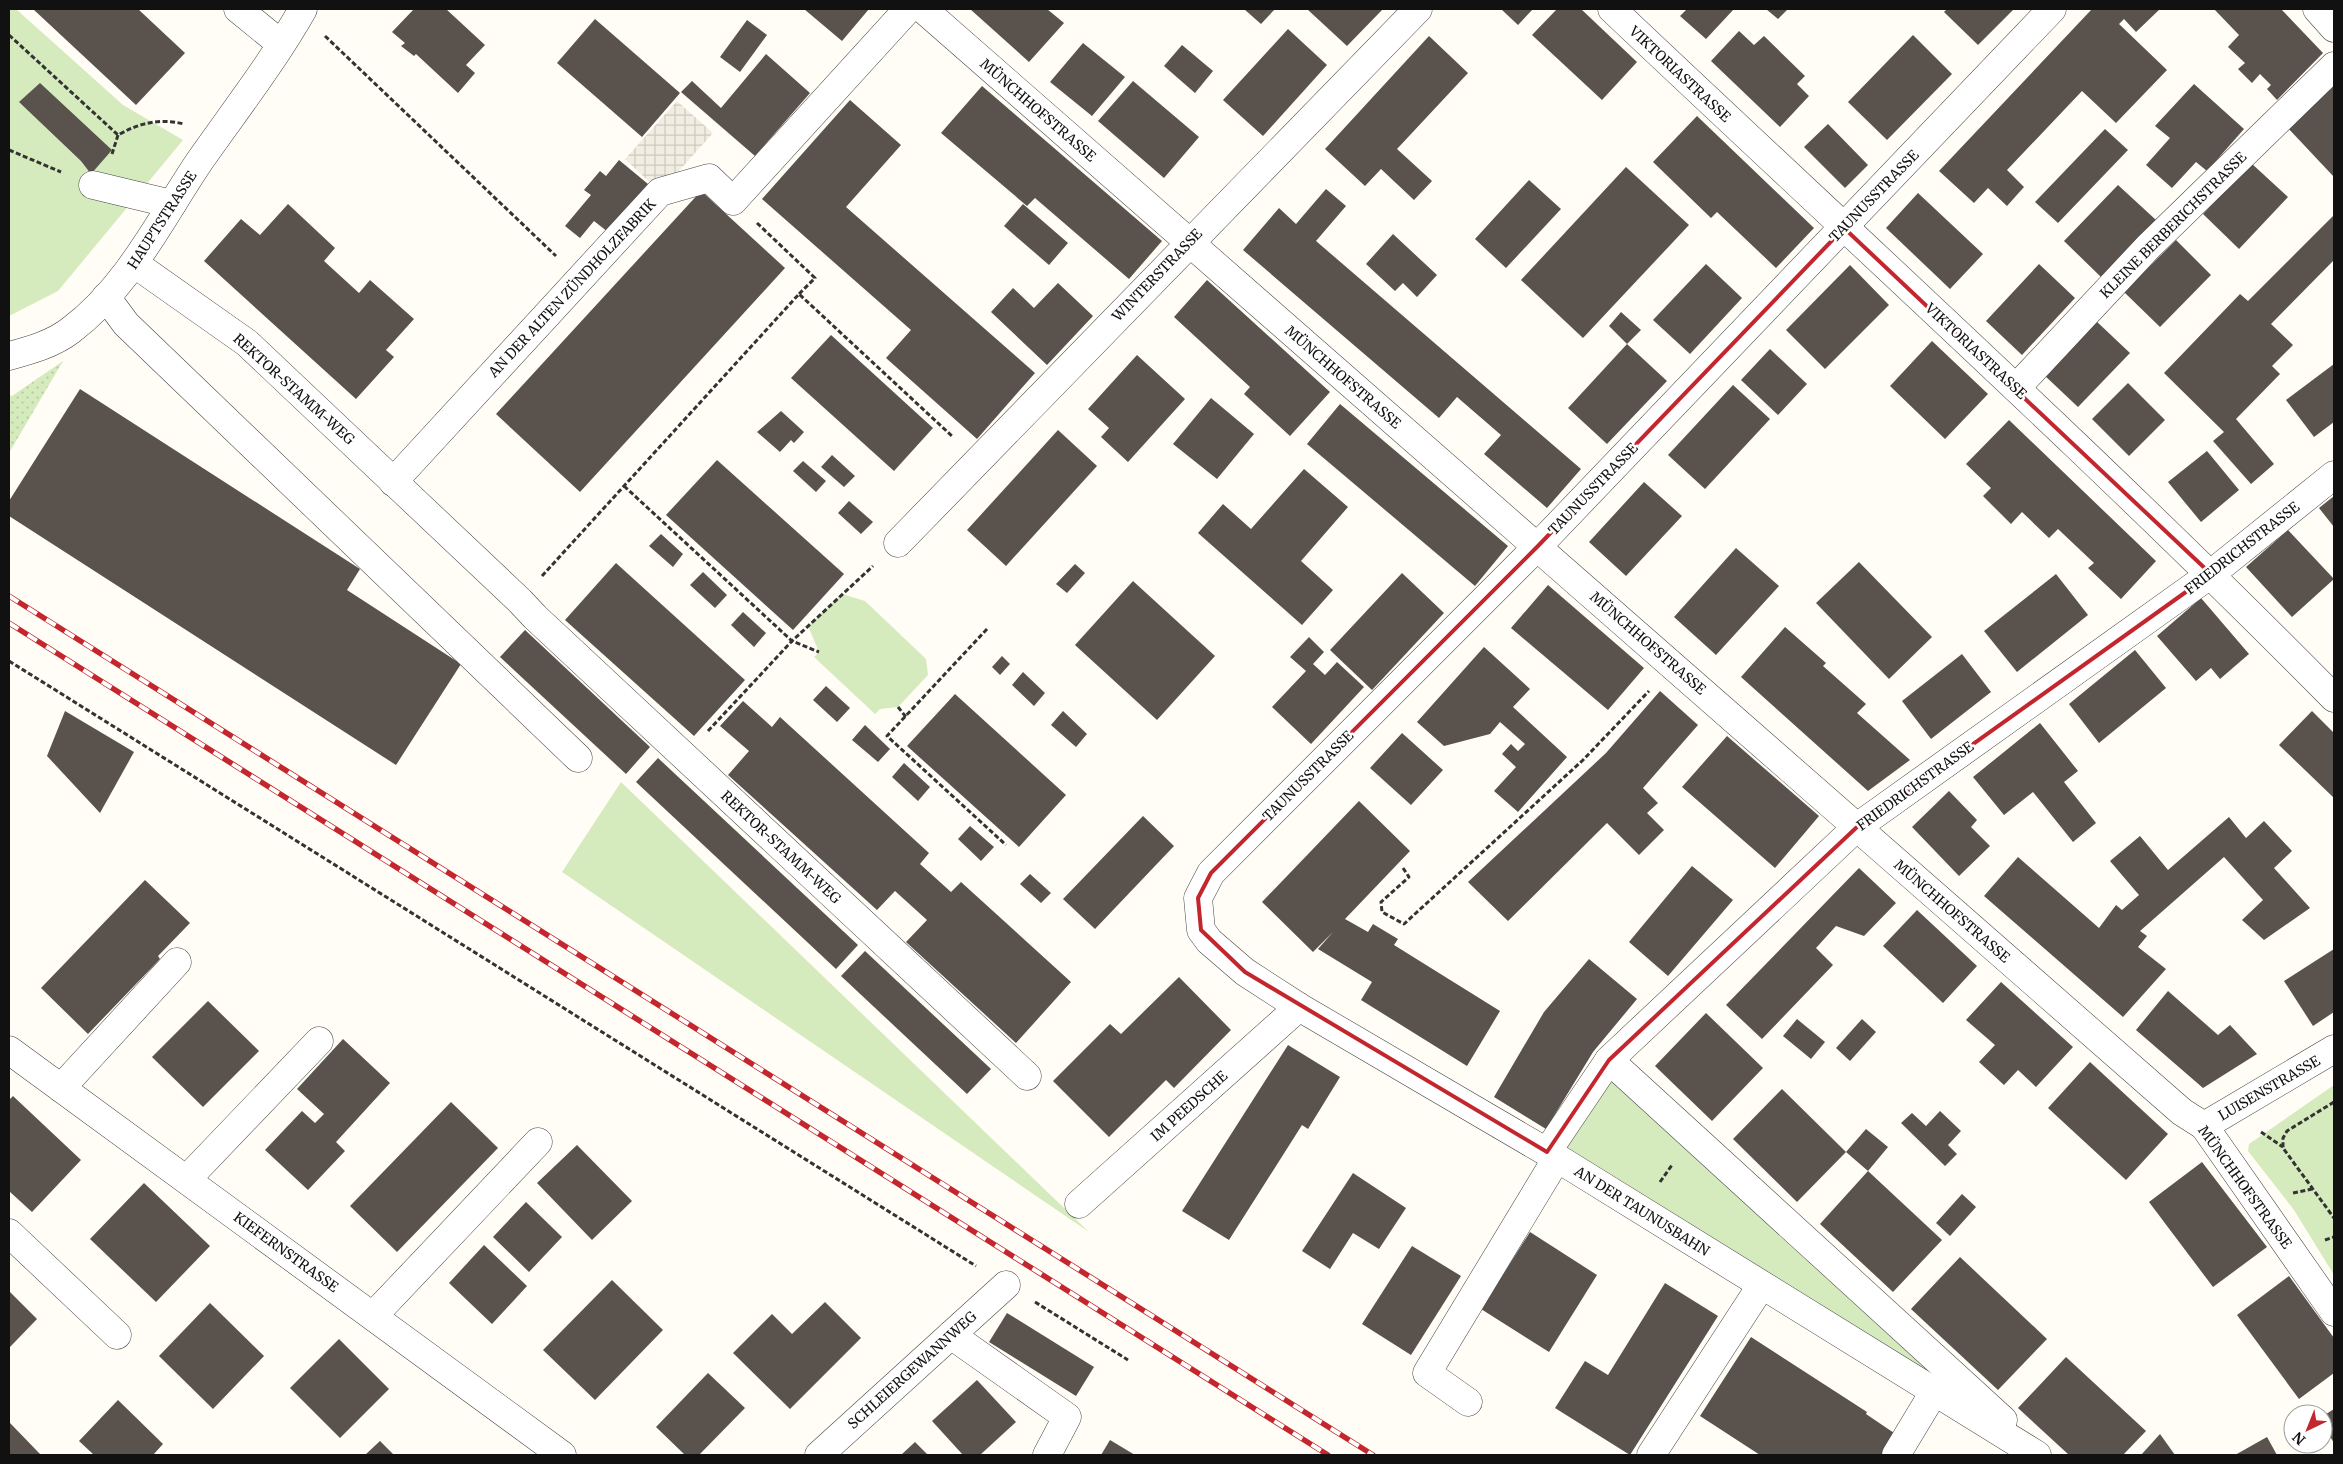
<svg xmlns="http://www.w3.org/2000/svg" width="2343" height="1464" font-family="Merriweather,serif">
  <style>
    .grass { fill: url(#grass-dots) }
    .park { fill: #d5ebbd }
    .plaza { fill: url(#plaza-grid) }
    .building { fill: #5a524d }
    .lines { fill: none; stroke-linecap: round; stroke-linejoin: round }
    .minor-casing { stroke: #444; stroke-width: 29 }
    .path { stroke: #333; stroke-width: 3; stroke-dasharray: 5 2.5; stroke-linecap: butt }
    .minor { stroke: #fff; stroke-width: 28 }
    .rail-casing { stroke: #c4262e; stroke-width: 5.5 }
    .rail { stroke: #fff; stroke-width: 4; stroke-dasharray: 11; stroke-linecap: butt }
    .marked { fill: none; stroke: #c4262e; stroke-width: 4; stroke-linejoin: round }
    .labels { text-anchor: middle; stroke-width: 5; stroke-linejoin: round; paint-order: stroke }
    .street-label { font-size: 14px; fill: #111; stroke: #fff }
  </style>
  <defs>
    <pattern id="grass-dots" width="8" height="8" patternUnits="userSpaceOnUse" patternTransform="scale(1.25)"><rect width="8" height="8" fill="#d5ebbd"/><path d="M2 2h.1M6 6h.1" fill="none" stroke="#b6c8a1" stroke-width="1.8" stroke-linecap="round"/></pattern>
    <pattern id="plaza-grid" width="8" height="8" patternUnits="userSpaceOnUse" patternTransform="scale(1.25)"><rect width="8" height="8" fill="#f1ede2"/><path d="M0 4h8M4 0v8" fill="none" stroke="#cecac1"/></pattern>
  </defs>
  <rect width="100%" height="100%" fill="#fffdf5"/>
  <!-- grass -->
  <polygon class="grass" points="63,361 9,453 9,395 12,396"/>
  <!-- park -->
  <g class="park">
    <polygon points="9,9 16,9 123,105 183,140 58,291 9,316"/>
    <polygon points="842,594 865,601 926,659 928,675 898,707 880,709 875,714 814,657 819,652 808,626"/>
    <polygon points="621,782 1089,1232 562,872"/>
    <polygon points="1609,1060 2041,1455 1547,1152"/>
    <polygon points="2334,1085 2334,1275 2294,1210 2248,1151 2249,1144"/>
  </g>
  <!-- plaza -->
  <polygon class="plaza" points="677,101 713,133 660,192 625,159"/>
  <!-- building -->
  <g class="building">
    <polygon points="33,9 138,9 185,53 136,105"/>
    <polygon points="414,9 446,9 485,45 466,65 475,73 458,93 416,54 414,56 401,46 405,43 392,32"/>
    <polygon points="804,9 869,9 842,41"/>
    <polygon points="970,9 1047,9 1064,23 1029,62"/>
    <polygon points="1244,9 1275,9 1261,24"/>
    <polygon points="1307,9 1383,9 1347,46"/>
    <polygon points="1501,9 1533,9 1518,25"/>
    <polygon points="1557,9 1581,9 1637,62 1602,100 1532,35"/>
    <polygon points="1687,9 1734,9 1706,39 1680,16"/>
    <polygon points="1766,9 1788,9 1778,19"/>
    <polygon points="1947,9 2012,9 2013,10 1978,45 1944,12"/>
    <polygon points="2092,9 2160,9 2136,32 2124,19 2119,24 2167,70 2116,123 2082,91 2007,170 2024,187 2007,206 1988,188 1974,203 1939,171"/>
    <polygon points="2214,9 2281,9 2323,53 2277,100 2267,89 2271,85 2260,74 2252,83 2238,69 2245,63 2228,47 2239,35"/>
    <polygon points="595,19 680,93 642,137 557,63"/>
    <polygon points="747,20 767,35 740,72 720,57"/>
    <polygon points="1288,29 1327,65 1263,136 1223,100"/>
    <polygon points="1739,31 1754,45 1764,36 1805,76 1797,84 1809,96 1780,127 1711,61"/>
    <polygon points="1913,35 1952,74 1887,140 1848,102"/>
    <polygon points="1429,36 1468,73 1397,149 1432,181 1414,200 1381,169 1365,186 1325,149"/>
    <polygon points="1083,43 1125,77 1092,116 1050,82"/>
    <polygon points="1182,45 1213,71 1195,93 1164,66"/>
    <polygon points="766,54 810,93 755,156 681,92 692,81 721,108"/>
    <polygon points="1133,81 1199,137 1164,178 1098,121"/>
    <polygon points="40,83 112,150 91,174 81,161 19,102"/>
    <polygon points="2334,83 2334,177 2287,127"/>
    <polygon points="2194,84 2244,129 2207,171 2196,162 2172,188 2146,165 2170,138 2155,126"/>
    <polygon points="982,86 1162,241 1129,279 1035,198 1027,206 941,133"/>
    <polygon points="850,100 901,145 846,207 1035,373 977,439 886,358 911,330 762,199"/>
    <polygon points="1697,116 1814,228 1776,268 1717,212 1711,218 1653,162"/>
    <polygon points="1828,124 1868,165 1845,188 1804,147"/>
    <polygon points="2105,129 2128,150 2058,223 2035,202"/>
    <polygon points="619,160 648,184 608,232 594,221 580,238 565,226 591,195 584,190 600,171 606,176"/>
    <polygon points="2251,163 2288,197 2239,249 2203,214"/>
    <polygon points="1626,167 1689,225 1583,338 1521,280"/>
    <polygon points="1529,180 1561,209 1506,268 1475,239"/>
    <polygon points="2118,185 2156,220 2101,277 2064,241"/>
    <polygon points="1326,189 1346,206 1316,241 1581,469 1547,508 1484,454 1501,435 1457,397 1439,418 1243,250 1279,208 1296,224"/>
    <polygon points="701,191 785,268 580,492 496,414"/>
    <polygon points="1918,193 1983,254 1950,289 1886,228"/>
    <polygon points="288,204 335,248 324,261 359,293 370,280 414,319 386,350 394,357 356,399 204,261 241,219 260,235"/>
    <polygon points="1023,204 1068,243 1049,265 1004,226"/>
    <polygon points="2334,215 2334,260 2271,324 2293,345 2272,366 2280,374 2236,419 2274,464 2251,484 2213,441 2224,432 2164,373 2240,294 2248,301"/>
    <polygon points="1393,234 1437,275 1417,297 1403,283 1395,291 1366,264"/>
    <polygon points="2176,240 2211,275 2160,327 2124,292"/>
    <polygon points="1706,264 1742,298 1690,354 1653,320"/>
    <polygon points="2039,264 2075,298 2022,355 1986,321"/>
    <polygon points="1850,265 1889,305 1825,369 1786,330"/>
    <polygon points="1207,280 1330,392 1290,436 1244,394 1250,387 1174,317"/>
    <polygon points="1058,283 1093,316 1047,365 991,312 1013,288 1034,308"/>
    <polygon points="1621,312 1641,330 1627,344 1609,326"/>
    <polygon points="2095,320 2130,353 2078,407 2043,374"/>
    <polygon points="831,335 933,428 894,471 791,378"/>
    <polygon points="1932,341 1988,394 1945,439 1890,386"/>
    <polygon points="1627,344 1667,381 1607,444 1568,408"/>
    <polygon points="1770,349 1807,384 1778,415 1741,380"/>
    <polygon points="1137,355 1185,399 1128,462 1101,437 1109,428 1088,409"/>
    <polygon points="2334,364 2334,422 2314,437 2286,400"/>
    <polygon points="2128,383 2165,420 2129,456 2092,419"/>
    <polygon points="1733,385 1770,419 1705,489 1668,455"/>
    <polygon points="80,389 360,569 347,590 461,664 396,765 9,516 9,501"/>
    <polygon points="1211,398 1254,434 1217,479 1173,444"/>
    <polygon points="1340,404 1508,546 1475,586 1307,444"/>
    <polygon points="781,411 804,432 794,443 791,440 780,452 757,432"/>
    <polygon points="2009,420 2156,561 2121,599 2088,568 2094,563 2058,529 2049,538 2022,512 2011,524 1983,496 1991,488 1966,464"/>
    <polygon points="1058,430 1097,466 1006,566 967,530"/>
    <polygon points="2207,451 2239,490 2201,522 2168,482"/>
    <polygon points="832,455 855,476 844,487 821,467"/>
    <polygon points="717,460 844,574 793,630 666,515"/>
    <polygon points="803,461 826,481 816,492 793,471"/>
    <polygon points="1304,469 1348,507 1301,561 1333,590 1302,625 1198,533 1223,504 1251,529"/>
    <polygon points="1644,482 1682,516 1626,576 1589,542"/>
    <polygon points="2334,496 2334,527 2319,508"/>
    <polygon points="849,501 873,522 861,534 838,513"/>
    <polygon points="2288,530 2334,579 2292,617 2246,567"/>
    <polygon points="661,534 683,554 673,567 649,546"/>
    <polygon points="1736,548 1779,586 1716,655 1674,617"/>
    <polygon points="1859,562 1932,637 1889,679 1816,603"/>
    <polygon points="616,563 745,680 694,736 565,620"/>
    <polygon points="1075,564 1085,573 1067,593 1056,584"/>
    <polygon points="703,572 727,595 715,608 690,585"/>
    <polygon points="1402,573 1444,613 1372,690 1330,650"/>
    <polygon points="2056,574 2088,615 2017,672 1984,631"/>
    <polygon points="1133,581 1215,656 1157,720 1075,645"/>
    <polygon points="1548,585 1644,668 1608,710 1511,628"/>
    <polygon points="2201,598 2249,654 2220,679 2211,668 2196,681 2157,636"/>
    <polygon points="743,612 766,633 754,647 731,625"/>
    <polygon points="1785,627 1826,663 1823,666 1866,704 1857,713 1910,760 1868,791 1741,677"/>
    <polygon points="525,630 650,747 626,774 500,657"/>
    <polygon points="1309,637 1324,652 1313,664 1325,675 1337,662 1364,687 1311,744 1272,707 1306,671 1290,657"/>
    <polygon points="1484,647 1530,689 1513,707 1567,757 1518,812 1494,791 1516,767 1502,754 1511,744 1518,751 1525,744 1500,722 1490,734 1444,746 1417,722"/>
    <polygon points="2135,650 2166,688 2099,743 2069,704"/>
    <polygon points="1962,654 1991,692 1931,739 1902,701"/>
    <polygon points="1002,656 1010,664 1000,675 992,667"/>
    <polygon points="1023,672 1045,693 1034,706 1012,685"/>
    <polygon points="826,686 850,708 837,722 813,700"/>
    <polygon points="1660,691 1698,725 1643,788 1658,803 1647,813 1664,830 1639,855 1607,823 1508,921 1468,882 1606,753"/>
    <polygon points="955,694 1066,795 1019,847 907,746"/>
    <polygon points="743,701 772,727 780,717 929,853 920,864 951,892 961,882 1071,982 1016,1043 906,942 927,920 895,891 877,910 728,775 749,751 720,726"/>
    <polygon points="65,711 134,752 100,813 47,756"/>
    <polygon points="1063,711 1087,734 1076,747 1051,725"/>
    <polygon points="2312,711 2334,733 2334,798 2279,745"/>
    <polygon points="2040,723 2078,771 2064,782 2096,823 2073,842 2033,792 2004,815 1973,777"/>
    <polygon points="865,725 890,749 878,762 852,740"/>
    <polygon points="1402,733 1443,770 1411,805 1370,768"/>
    <polygon points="1727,736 1819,816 1775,868 1682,787"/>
    <polygon points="658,758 858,945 836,969 636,782"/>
    <polygon points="904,763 930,787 918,801 892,777"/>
    <polygon points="1949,791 1977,820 1971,827 1990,846 1959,876 1912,827"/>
    <polygon points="1359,801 1410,851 1345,919 1368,932 1373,924 1398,939 1394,945 1500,1011 1467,1066 1361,1000 1372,982 1318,949 1333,932 1313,952 1262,902"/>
    <polygon points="1143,816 1174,846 1095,929 1063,899"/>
    <polygon points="2229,817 2246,838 2264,821 2292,851 2274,868 2310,908 2264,940 2242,920 2263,900 2224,857 2140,931 2147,936 2138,947 2166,969 2123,1017 1984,896 2018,857 2099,928 2116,905 2122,910 2139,895 2110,861 2140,836 2168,870"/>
    <polygon points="970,826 994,847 981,861 958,839"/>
    <polygon points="1692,866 1733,900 1668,976 1629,942"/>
    <polygon points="1859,868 1896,903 1864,936 1836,926 1816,948 1833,965 1762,1039 1726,1005"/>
    <polygon points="1030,874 1051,893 1041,903 1020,884"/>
    <polygon points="145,880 190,923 158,956 160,959 88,1034 41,988"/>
    <polygon points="1917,910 1977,966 1943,1003 1883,946"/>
    <polygon points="2334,949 2334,1012 2313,1026 2284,981"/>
    <polygon points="865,951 991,1069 967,1094 841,976"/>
    <polygon points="1589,959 1637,999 1593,1052 1546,1129 1494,1097 1544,1012"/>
    <polygon points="1179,977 1231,1030 1174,1088 1166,1080 1109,1137 1053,1081 1110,1024 1121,1034"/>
    <polygon points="2001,982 2073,1047 2036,1087 2018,1070 2004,1085 1979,1062 1995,1045 1966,1020"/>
    <polygon points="2168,991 2218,1035 2230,1025 2257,1054 2203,1088 2136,1030"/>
    <polygon points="208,1001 259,1051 203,1107 152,1057"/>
    <polygon points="1706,1013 1763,1068 1712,1121 1655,1066"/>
    <polygon points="1797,1019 1825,1042 1811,1059 1783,1036"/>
    <polygon points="1862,1019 1876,1032 1850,1061 1836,1048"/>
    <polygon points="343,1039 390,1083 336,1142 345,1151 308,1190 265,1150 302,1111 315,1123 324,1114 297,1089"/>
    <polygon points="1288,1045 1340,1077 1308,1129 1302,1125 1229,1240 1182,1211"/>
    <polygon points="2090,1062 2168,1134 2126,1180 2048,1108"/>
    <polygon points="1782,1089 1846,1152 1797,1202 1733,1139"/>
    <polygon points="13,1096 81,1160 32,1212 9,1191 9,1100"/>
    <polygon points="451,1102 498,1148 397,1252 350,1206"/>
    <polygon points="1940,1111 1961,1131 1948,1145 1957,1154 1945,1166 1901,1123 1912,1113 1926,1126"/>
    <polygon points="1866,1129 1888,1147 1868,1171 1846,1152"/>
    <polygon points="577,1145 632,1201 592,1240 537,1183"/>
    <polygon points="2202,1162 2267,1247 2213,1287 2149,1202"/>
    <polygon points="1868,1171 1942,1240 1893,1292 1820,1224"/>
    <polygon points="1353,1173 1406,1208 1379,1249 1353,1233 1330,1269 1302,1251"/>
    <polygon points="144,1183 210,1246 156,1302 90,1239"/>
    <polygon points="1962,1194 1976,1207 1950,1236 1936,1223"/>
    <polygon points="526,1202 562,1237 529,1272 493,1237"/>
    <polygon points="1530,1232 1597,1275 1549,1352 1481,1309"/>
    <polygon points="484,1245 527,1286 492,1324 449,1283"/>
    <polygon points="1412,1246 1461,1276 1411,1355 1362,1324"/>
    <polygon points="1960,1257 2047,1339 1998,1390 1911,1309"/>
    <polygon points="2289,1276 2334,1338 2334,1373 2299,1399 2237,1315"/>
    <polygon points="612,1280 663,1330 595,1400 543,1350"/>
    <polygon points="1665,1283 1718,1316 1630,1455 1555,1408 1585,1361 1608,1375"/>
    <polygon points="9,1291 37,1319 9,1348"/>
    <polygon points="825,1302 861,1338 790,1409 733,1353 772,1314 792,1334"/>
    <polygon points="210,1303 264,1356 213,1409 159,1356"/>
    <polygon points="1007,1313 1094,1367 1076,1396 989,1342"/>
    <polygon points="1751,1337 1867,1412 1866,1414 1897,1435 1884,1455 1760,1455 1700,1416"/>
    <polygon points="339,1339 389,1389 340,1438 290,1388"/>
    <polygon points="2066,1357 2146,1431 2123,1455 2069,1455 2018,1408"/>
    <polygon points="708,1373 745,1408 699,1455 685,1455 656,1427"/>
    <polygon points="977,1380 1016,1422 980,1455 963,1455 932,1421"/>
    <polygon points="118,1400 163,1444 153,1455 94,1455 79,1441"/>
    <polygon points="2334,1409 2334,1443 2323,1425 2323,1416"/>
    <polygon points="9,1422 41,1455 9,1455"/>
    <polygon points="2160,1434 2175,1455 2141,1455"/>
    <polygon points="2267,1437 2277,1455 2235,1455"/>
    <polygon points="1110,1440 1135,1455 1101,1455"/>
    <polygon points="380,1441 394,1455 365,1455"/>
    <polygon points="915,1442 928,1455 901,1455"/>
  </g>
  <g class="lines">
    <defs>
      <g id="minor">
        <polyline points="238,9 281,44"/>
        <polyline points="923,9 2182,1112 2204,1126 2334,1312"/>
        <path d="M1612,9c242,229 488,452 722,689"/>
        <polyline points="2317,9 2334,28"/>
        <polyline points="93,185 172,204"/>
        <polyline points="135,264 247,343 520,601 535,617 1027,1076"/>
        <polyline points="106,297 126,324 578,758"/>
        <path d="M9,356c22,-6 44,-12 62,-26 57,-43 89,-110 128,-168 35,-50 74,-100 104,-153"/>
        <polyline points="2016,388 2148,247 2334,66"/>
        <polyline points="393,482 660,192 709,178 733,201 908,9"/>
        <polyline points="898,543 1418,9"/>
        <polyline points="9,1050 562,1455"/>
        <polyline points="1609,1060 2003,1420"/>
        <polyline points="61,1088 177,962"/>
        <polyline points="2204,1126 2334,1049"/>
        <polyline points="1547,1152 1609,1060 1857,827 2211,574 2334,475"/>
        <polyline points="187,1179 319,1041"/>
        <polyline points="1079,1204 1299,1007"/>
        <polyline points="9,1233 117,1335"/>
        <polyline points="374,1315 538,1142"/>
        <polyline points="951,1335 1067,1417 1047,1455"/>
        <polyline points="1468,1402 1427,1373 1557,1158"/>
        <polyline points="819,1455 1006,1285"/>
        <polyline points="1651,1455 1761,1286"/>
        <polyline points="1896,1455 1934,1392"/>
        <polyline points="2037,1455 1557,1158 1299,1007 1245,972 1209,941 1201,930 1198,898 1211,873 1538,546 2052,9"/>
      </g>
    </defs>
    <!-- minor casing -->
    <use href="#minor" class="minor-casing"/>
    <!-- path -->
    <g class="path">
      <path d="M9,35l109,100c21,-12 42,-17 66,-11"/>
      <polyline points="325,36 556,256"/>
      <polyline points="9,150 61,172"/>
      <polyline points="112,154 118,135"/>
      <polyline points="757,223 815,278 799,294"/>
      <polyline points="624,486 792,641 819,652"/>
      <polyline points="542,576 799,294 953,437"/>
      <polyline points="987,629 887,736 1006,845"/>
      <polyline points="9,661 976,1266"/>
      <polyline points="898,707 906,717"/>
      <polyline points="708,731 792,641 873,566"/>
      <polyline points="1403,868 1409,877 1381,902 1382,912 1404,924 1583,760 1649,691"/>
      <polyline points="2334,1102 2287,1131 2283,1138 2283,1148 2334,1218"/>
      <polyline points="2261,1132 2283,1147"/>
      <polyline points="1660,1182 1672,1165"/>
      <polyline points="2293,1193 2312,1189"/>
      <polyline points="2325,1240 2334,1237"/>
      <polyline points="1035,1302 1128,1360"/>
    </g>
    <!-- minor -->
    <use href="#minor" class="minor"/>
    <defs>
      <g id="rail">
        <polyline points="9,596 1373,1455"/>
        <polyline points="9,623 1328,1455"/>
      </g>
    </defs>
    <!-- rail casing -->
    <use href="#rail" class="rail-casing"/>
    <!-- rail -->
    <use href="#rail" class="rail"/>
  </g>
  <!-- marked area -->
  <path class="marked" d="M1844,228l367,346 -354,253 -248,233 -62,92 -302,-180 -44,-42 -3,-32 13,-25 327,-327z"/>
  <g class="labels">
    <!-- street labels -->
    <g class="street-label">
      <text transform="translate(1680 74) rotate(43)" y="5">VIKTORIASTRASSE</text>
      <text transform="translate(1038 110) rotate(41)" y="5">MÜNCHHOFSTRASSE</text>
      <text transform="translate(1874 196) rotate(-46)" y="5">TAUNUSSTRASSE</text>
      <text transform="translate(162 220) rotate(-57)" y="5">HAUPTSTRASSE</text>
      <text transform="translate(2173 225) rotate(-45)" y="5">KLEINE BERBERICHSTRASSE</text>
      <text transform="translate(1157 275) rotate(-46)" y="5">WINTERSTRASSE</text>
      <text transform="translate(572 288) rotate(-47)" y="5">AN DER ALTEN ZÜNDHOLZFABRIK</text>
      <text transform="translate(1976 351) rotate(43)" y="5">VIKTORIASTRASSE</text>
      <text transform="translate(1343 377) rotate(41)" y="5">MÜNCHHOFSTRASSE</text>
      <text transform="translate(294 389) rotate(42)" y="5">REKTOR-STAMM-WEG</text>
      <text transform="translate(1593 489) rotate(-46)" y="5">TAUNUSSTRASSE</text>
      <text transform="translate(2242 548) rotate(-38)" y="5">FRIEDRICHSTRASSE</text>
      <text transform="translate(1648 643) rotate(41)" y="5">MÜNCHHOFSTRASSE</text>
      <text transform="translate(1308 776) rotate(-45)" y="5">TAUNUSSTRASSE</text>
      <text transform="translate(1915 786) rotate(-36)" y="5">FRIEDRICHSTRASSE</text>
      <text transform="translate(781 847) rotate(43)" y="5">REKTOR-STAMM-WEG</text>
      <text transform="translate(1952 911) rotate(41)" y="5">MÜNCHHOFSTRASSE</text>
      <text transform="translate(2269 1088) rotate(-30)" y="5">LUISENSTRASSE</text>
      <text transform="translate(1189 1106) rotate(-42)" y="5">IM PEEDSCHE</text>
      <text transform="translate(2245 1187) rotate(54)" y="5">MÜNCHHOFSTRASSE</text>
      <text transform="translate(1642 1211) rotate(32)" y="5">AN DER TAUNUSBAHN</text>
      <text transform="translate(286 1252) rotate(36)" y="5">KIEFERNSTRASSE</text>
      <text transform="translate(912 1370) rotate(-42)" y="5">SCHLEIERGEWANNWEG</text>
    </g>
  </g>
  <!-- border -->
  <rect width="2343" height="1464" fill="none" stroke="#111111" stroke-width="20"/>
  <!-- north arrow -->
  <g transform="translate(2308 1429) rotate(223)"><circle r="24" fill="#ffffff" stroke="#a0a0a0"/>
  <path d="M0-4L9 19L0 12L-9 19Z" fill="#c4262e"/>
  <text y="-8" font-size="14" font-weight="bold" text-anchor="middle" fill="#111111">N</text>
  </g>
</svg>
